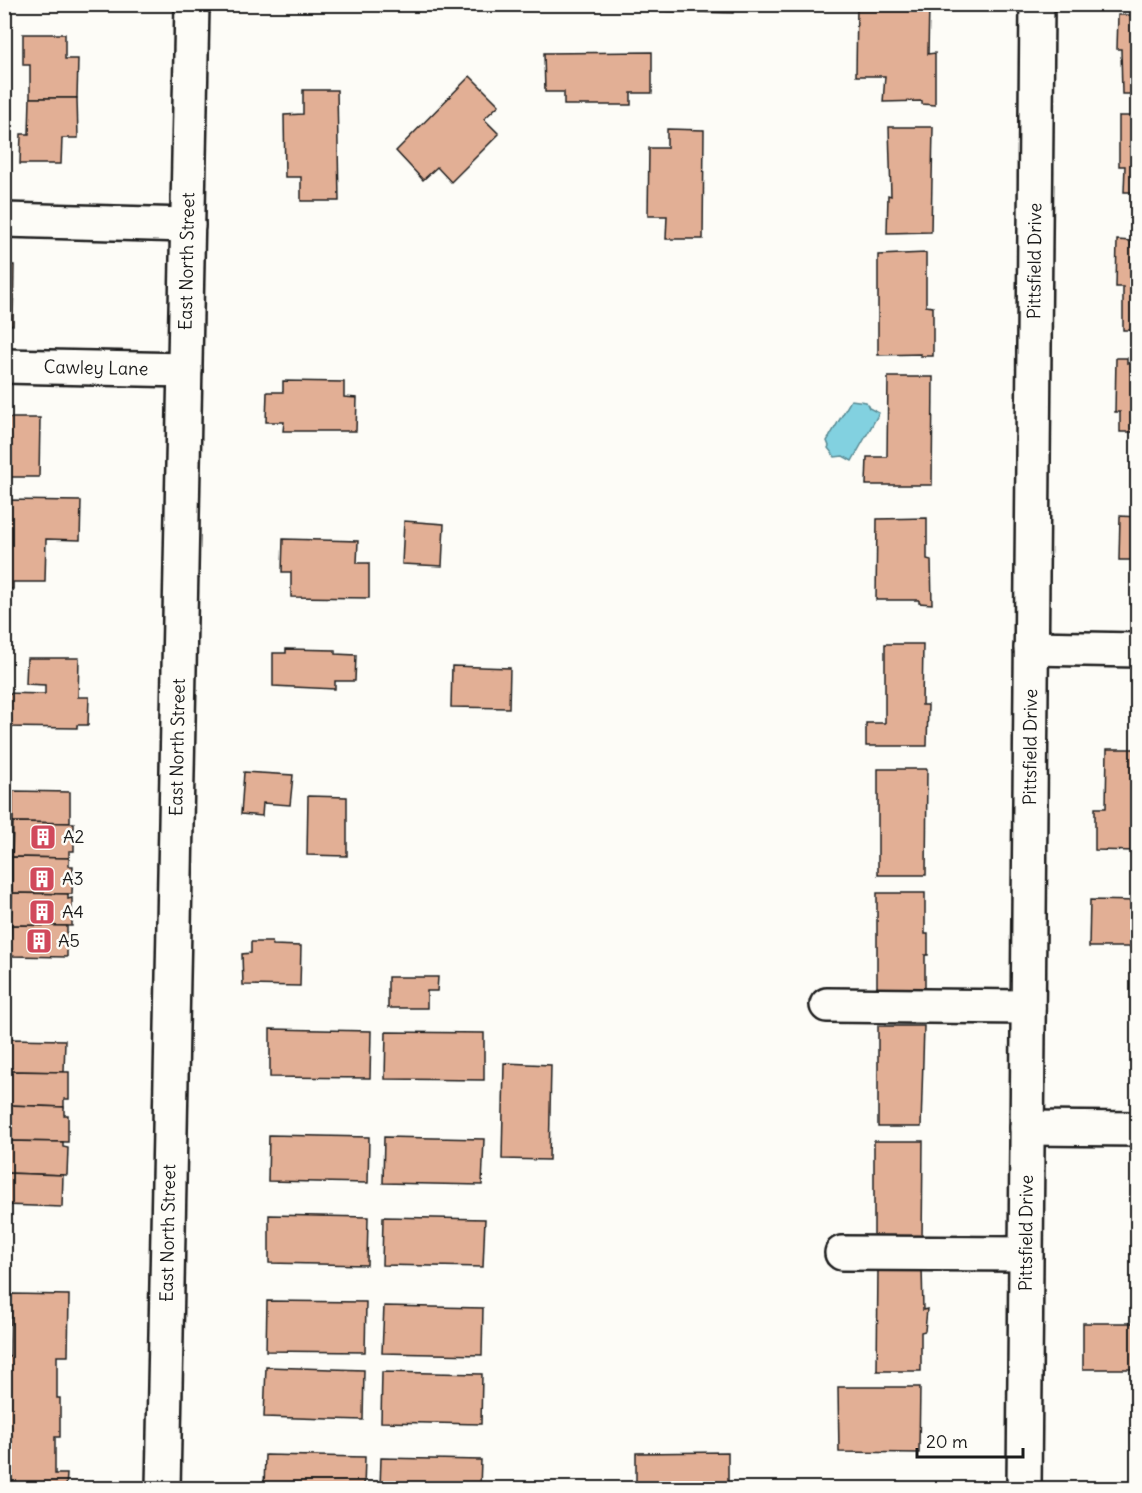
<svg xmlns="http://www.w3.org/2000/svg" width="1142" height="1493" font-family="Delius,sans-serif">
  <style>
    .water { fill: #82d1e0; stroke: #598992; stroke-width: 1.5 }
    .building { fill: #e2af95; stroke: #1c1c1c; stroke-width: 1.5 }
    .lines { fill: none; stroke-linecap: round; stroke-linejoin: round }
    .minor-casing { stroke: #1c1c1c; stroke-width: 38 }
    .minor { stroke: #fdfcf7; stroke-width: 33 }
    .labels { text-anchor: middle; stroke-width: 5; stroke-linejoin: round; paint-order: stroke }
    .street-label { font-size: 18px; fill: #1c1c1c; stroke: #fdfcf7 }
    .poi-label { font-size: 18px; fill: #1c1c1c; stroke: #fdfcf7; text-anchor: start }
  </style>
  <rect width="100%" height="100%" fill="#fdfcf7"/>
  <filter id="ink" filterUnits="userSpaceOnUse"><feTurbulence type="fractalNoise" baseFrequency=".0167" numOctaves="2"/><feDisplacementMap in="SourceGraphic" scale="12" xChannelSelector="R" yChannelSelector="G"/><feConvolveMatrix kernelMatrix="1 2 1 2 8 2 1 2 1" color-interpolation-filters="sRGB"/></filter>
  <g filter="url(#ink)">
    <!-- water -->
    <polygon class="water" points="851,400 866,402 869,408 879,413 852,461 843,456 835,457 828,448 829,446 827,441"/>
    <!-- building -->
    <g class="building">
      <polygon points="656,4 734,4 733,13 655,11"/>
      <polygon points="929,4 928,54 935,53 935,105 922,104 922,101 883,102 885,76 856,76 857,5"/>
      <polygon points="1118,15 1138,15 1138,94 1122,94 1121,49 1117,49"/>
      <polygon points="23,34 65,34 65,59 78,59 77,98 30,98 30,65 23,65"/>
      <polygon points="652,52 652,93 631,93 631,105 564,105 564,92 545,92 544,53"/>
      <polygon points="470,76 499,105 484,119 499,134 451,182 437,167 423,180 396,151"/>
      <polygon points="303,90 337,90 339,201 301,201 301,177 285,177 284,115 303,114"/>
      <polygon points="30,98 77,98 78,138 62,138 61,164 20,164 21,134 29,134"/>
      <polygon points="1119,116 1132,116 1131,120 1138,120 1138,192 1124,192 1125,166 1119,166"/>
      <polygon points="889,127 933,127 931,232 887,233 888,195 891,196"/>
      <polygon points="667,129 704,130 703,239 666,239 667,216 648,216 649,148 667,148"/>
      <polygon points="1117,240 1131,241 1131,246 1138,246 1138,330 1123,330 1123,287 1116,287"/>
      <polygon points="926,253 926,306 933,307 933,356 920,356 921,354 878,355 878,255"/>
      <polygon points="4,265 14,265 13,325 4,324"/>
      <polygon points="1116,358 1127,358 1127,363 1138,363 1138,432 1120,432 1120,412 1115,412"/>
      <polygon points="888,377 933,377 932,485 866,485 867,457 887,457"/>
      <polygon points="283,381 344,382 344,397 357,398 356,431 283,431 284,422 266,422 267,392 283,392"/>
      <polygon points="5,418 40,418 39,477 4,477"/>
      <polygon points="4,500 81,501 80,540 46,539 45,582 13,582 13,589 4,588"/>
      <polygon points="1120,516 1138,517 1138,560 1119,560"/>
      <polygon points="927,518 927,559 931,560 932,604 919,603 919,600 876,600 877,519"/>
      <polygon points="404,521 444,524 442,566 402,564"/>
      <polygon points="283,539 358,541 357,563 369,563 369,598 291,597 291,572 282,572"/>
      <polygon points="885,644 923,644 922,705 928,705 927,746 866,746 866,723 885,723"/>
      <polygon points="286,649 335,650 335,654 356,655 355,681 335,681 335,689 273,686 273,653 286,653"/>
      <polygon points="27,658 79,658 78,697 89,697 88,725 77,725 77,728 4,727 4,693 45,694 45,685 26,684"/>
      <polygon points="452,666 510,668 509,708 451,707"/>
      <polygon points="1107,749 1138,749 1137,851 1095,850 1095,808 1106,808"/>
      <polygon points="878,769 927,769 926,875 878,875"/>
      <polygon points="244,772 293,775 290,805 263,803 262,816 241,814"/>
      <polygon points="13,791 70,792 70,823 13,822"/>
      <polygon points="308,796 347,797 347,856 307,855"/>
      <polygon points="13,822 74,823 74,851 69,851 69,858 12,857"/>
      <polygon points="12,857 69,858 69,866 73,866 72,894 12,893"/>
      <polygon points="12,893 68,894 68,899 72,898 72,926 11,925"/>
      <polygon points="877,893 925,893 925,934 928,934 928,955 925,955 925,996 877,996"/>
      <polygon points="1090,900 1138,901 1138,947 1089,947"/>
      <polygon points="11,925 67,926 67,957 10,956"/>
      <polygon points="251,942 272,942 273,945 301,946 300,986 243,985 242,954 251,953"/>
      <polygon points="388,977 438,977 437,991 427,991 427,1008 388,1008"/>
      <polygon points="878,1026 924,1026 921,1127 878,1127"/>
      <polygon points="270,1029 371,1031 370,1078 270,1077"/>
      <polygon points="386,1032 484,1033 484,1080 385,1079"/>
      <polygon points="9,1039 65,1040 64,1072 8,1071"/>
      <polygon points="504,1063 551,1065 549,1160 502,1159"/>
      <polygon points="8,1071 69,1072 69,1099 64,1099 64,1107 7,1105"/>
      <polygon points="7,1105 64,1107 64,1115 68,1115 68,1142 6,1141"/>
      <polygon points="269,1135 369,1137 368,1183 268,1181"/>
      <polygon points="384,1137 484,1139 482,1185 383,1183"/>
      <polygon points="6,1141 63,1142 63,1147 68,1148 67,1175 5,1173"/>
      <polygon points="874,1141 923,1141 922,1241 874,1241"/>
      <polygon points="5,1173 63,1175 62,1207 5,1205"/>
      <polygon points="269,1215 368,1217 367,1265 269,1263"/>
      <polygon points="383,1217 485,1219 483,1267 382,1265"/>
      <polygon points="878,1268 922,1268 923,1310 927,1309 925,1331 921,1332 921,1371 877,1371"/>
      <polygon points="11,1294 69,1295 68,1356 57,1356 57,1398 60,1398 60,1437 55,1437 55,1474 67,1474 66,1488 7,1488 7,1476 4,1476 4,1356 10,1357"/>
      <polygon points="267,1301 366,1302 365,1352 266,1351"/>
      <polygon points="384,1306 483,1308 482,1355 382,1353"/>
      <rect x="1083" y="1323" width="55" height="46"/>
      <polygon points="266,1367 364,1370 363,1420 264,1417"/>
      <polygon points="382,1372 482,1374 481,1424 381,1422"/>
      <polygon points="838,1387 920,1387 919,1453 839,1452"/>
      <polygon points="728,1452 728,1488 636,1488 636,1453"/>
      <polygon points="265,1455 365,1457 364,1488 264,1488"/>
      <polygon points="381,1458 481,1460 480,1488 380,1488"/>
    </g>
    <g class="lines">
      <defs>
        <g id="minor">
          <polyline points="4,220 188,225"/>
          <path id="s1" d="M4,366l181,4"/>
          <polyline points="1031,648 1138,650"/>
          <polyline points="827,1005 1028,1007"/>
          <polyline points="1027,1128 1138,1129"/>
          <polyline points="842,1253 1025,1254"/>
          <path id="s2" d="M163,1488l29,-1484"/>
          <path id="s3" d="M1024,1488l13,-1484"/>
        </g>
      </defs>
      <!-- minor casing -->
      <use href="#minor" class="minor-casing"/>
      <!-- minor -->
      <use href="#minor" class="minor"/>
    </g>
  </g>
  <!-- icons -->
  <defs>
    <symbol id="building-square" viewBox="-11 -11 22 22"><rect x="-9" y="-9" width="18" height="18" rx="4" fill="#d1495b" stroke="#fdfcf7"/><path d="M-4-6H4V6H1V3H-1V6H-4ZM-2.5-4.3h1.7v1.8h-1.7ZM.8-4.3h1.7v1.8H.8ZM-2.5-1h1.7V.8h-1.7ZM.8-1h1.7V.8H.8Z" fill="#fff"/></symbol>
  </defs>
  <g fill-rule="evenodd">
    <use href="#building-square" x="28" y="822" width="30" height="30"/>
    <use href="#building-square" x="27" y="864" width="30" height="30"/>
    <use href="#building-square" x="27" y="897" width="30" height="30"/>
    <use href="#building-square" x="24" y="926" width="30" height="30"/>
  </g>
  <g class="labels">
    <!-- street labels -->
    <g class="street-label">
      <text dy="6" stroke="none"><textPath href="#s2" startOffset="1227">East North Street</textPath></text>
      <text dy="6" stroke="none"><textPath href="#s3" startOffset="1227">Pittsfield Drive</textPath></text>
      <text dy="6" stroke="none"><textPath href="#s1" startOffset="92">Cawley Lane</textPath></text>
      <text dy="6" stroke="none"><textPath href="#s3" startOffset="741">Pittsfield Drive</textPath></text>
      <text dy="6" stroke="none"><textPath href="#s2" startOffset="741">East North Street</textPath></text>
      <text dy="6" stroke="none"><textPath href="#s2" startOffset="255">East North Street</textPath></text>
      <text dy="6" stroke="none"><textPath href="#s3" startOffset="255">Pittsfield Drive</textPath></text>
    </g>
    <!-- poi labels -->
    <g class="poi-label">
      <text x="63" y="843">A2</text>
      <text x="62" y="885">A3</text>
      <text x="62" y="918">A4</text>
      <text x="58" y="947">A5</text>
    </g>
  </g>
  <!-- margin -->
  <rect width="1142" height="1493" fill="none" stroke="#fdfcf7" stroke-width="24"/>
  <rect x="12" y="12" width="1118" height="1469" fill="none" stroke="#1c1c1c" stroke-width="2" filter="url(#ink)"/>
  <!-- scale -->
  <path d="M917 1448v9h106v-9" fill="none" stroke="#1c1c1c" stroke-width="3"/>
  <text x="926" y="1448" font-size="18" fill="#1c1c1c" stroke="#fdfcf7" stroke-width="4.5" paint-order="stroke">20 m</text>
</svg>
